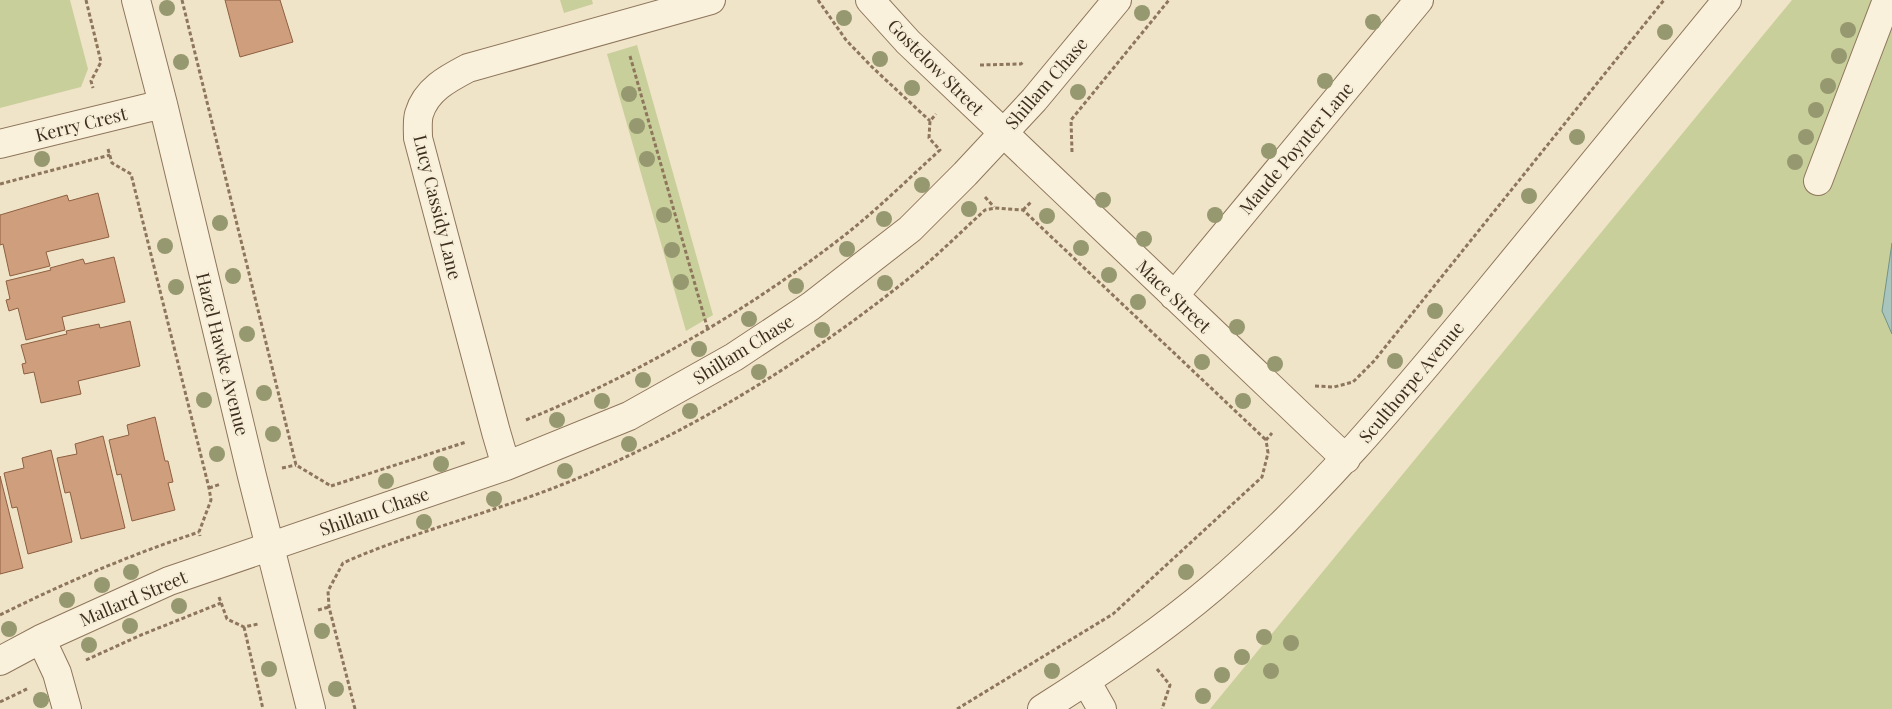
<svg xmlns="http://www.w3.org/2000/svg" width="1892" height="709" viewBox="0 0 1892 709" font-family="'Playfair Display',serif">
  <style>
    .green { fill: #c9cf9b }
    .water { fill: #a9c4bc; stroke: #6f938a }
    .building { fill: #cf9f7d; stroke: #8d5f41 }
    .lines { fill: none; stroke-linecap: round; stroke-linejoin: round }
    .minor-casing { stroke: #8d765c; stroke-width: 30 }
    .path { stroke: #8d765c; stroke-width: 3; stroke-dasharray: 4 2.5; stroke-linecap: butt }
    .minor { stroke: #faf1dc; stroke-width: 28 }
    .tree { fill: #96986f }
    .labels { text-anchor: middle; dominant-baseline: central; stroke-width: 4; stroke-linejoin: round; paint-order: stroke }
    .street-label { font-size: 18px; fill: #3d2e20; stroke: #f7eed8 }
  </style>
  <rect width="100%" height="100%" fill="#f0e4c8"/>
  <!-- green -->
  <path class="green" d="M0 0H70L88 69 81 87 0 108Z
    M560 0H592L593 4 564 13Z
    M1792 0H1892V709H1210Z
    M637 45 713 315 686 331 607 54Z"/>
  <!-- water -->
  <path class="water" d="M1892 243V334L1882 311Z"/>
  <!-- building -->
  <path class="building" d="M225 0H280L293 42 240 57Z
    M98 193 109 237 46 252 50 266 10 276 3 244 0 245V215L67 195 69 201Z
    M114 257 125 302 62 317 65 330 26 340 18 308 9 311 6 300 10 299 6 281 51 270 50 268 83 259 85 264Z
    M130 321 140 366 78 381 81 394 41 403 34 372 24 374 22 364 26 363 21 345 67 334 66 331 99 324 100 328Z
    M155 417 165 461H168L173 482 168 483 175 510 132 521 121 474 117 475 109 440 129 435 127 425Z
    M103 436 125 528 81 539 70 492 65 493 57 458 77 454 75 444Z
    M51 450 72 542 28 554 17 507 12 508 4 473 24 468 22 458Z
    M0 476 23 568 0 574Z"/>
  <g class="lines">
    <defs>
      <path id="minor" d="M136 0 163 104 252 476 311 709
        M870 0 908 42 1346 459
        M0 144 163 104
        M1818 181 1887 0
        M1174 296 1419 0
        M506 466 496 432 418 138C418 131 417 121 419 114 426 90 447 79 468 68L711 0
        M41 639 57 673 67 709
        M0 661 41 639 169 581 506 466 629 416 734 357 811 306 910 229 965 174 1034 100 1117 0
        M1086 681 1102 709
        M1042 709C1101 672 1159 633 1212 588 1316 500 1403 394 1490 289 1569 192 1648 96 1727 0"/>
    </defs>
    <!-- minor casing -->
    <use href="#minor" class="minor-casing"/>
    <!-- path -->
    <path class="path" d="M86 0 101 62 91 81 93 88
      M182 0 296 465 331 486
      M818 0 846 40 872 67 930 121
      M630 56 708 330
      M980 65 1021 64 1023 62
      M108 149 112 163 131 174 209 488 211 500 199 532 200 536
      M1072 152 1071 120 1169 0
      M0 184 110 155
      M985 197 994 207
      M1023 210 1031 202
      M1315 386 1334 387 1353 382 1374 361 1664 0
      M526 420C638 374 744 313 841 238 876 211 908 179 940 150L929 138 930 121 936 114
      M282 468 296 465
      M331 486 466 442
      M209 488 221 484
      M219 597 227 619 244 627 258 624
      M318 610 329 607
      M0 615C64 583 130 555 199 532
      M244 627 263 709
      M86 660 141 635 221 603
      M1157 669 1170 685 1162 709
      M0 702 29 688
      M355 709 329 607 328 591 343 563C417 530 496 512 571 481 696 430 813 356 918 271 941 252 963 230 985 210L995 208 1023 210 1266 440
      M957 709 1113 614 1262 477 1268 453 1266 440 1272 433"/>
    <!-- minor -->
    <use href="#minor" class="minor"/>
  </g>
  <!-- trees -->
  <g class="tree">
    <circle cx="167" cy="8" r="8"/>
    <circle cx="1142" cy="13" r="8"/>
    <circle cx="844" cy="18" r="8"/>
    <circle cx="1373" cy="22" r="8"/>
    <circle cx="1848" cy="30" r="8"/>
    <circle cx="1665" cy="32" r="8"/>
    <circle cx="1839" cy="56" r="8"/>
    <circle cx="880" cy="59" r="8"/>
    <circle cx="181" cy="62" r="8"/>
    <circle cx="1325" cy="81" r="8"/>
    <circle cx="1828" cy="86" r="8"/>
    <circle cx="912" cy="88" r="8"/>
    <circle cx="1078" cy="92" r="8"/>
    <circle cx="629" cy="94" r="8"/>
    <circle cx="1816" cy="110" r="8"/>
    <circle cx="637" cy="126" r="8"/>
    <circle cx="1577" cy="137" r="8"/>
    <circle cx="1806" cy="137" r="8"/>
    <circle cx="1269" cy="151" r="8"/>
    <circle cx="42" cy="159" r="8"/>
    <circle cx="647" cy="159" r="8"/>
    <circle cx="1795" cy="162" r="8"/>
    <circle cx="922" cy="185" r="8"/>
    <circle cx="1529" cy="196" r="8"/>
    <circle cx="1103" cy="200" r="8"/>
    <circle cx="969" cy="209" r="8"/>
    <circle cx="664" cy="215" r="8"/>
    <circle cx="1215" cy="215" r="8"/>
    <circle cx="1047" cy="216" r="8"/>
    <circle cx="884" cy="219" r="8"/>
    <circle cx="220" cy="223" r="8"/>
    <circle cx="1144" cy="239" r="8"/>
    <circle cx="165" cy="246" r="8"/>
    <circle cx="1081" cy="248" r="8"/>
    <circle cx="847" cy="249" r="8"/>
    <circle cx="672" cy="250" r="8"/>
    <circle cx="1109" cy="275" r="8"/>
    <circle cx="233" cy="276" r="8"/>
    <circle cx="681" cy="282" r="8"/>
    <circle cx="885" cy="283" r="8"/>
    <circle cx="796" cy="286" r="8"/>
    <circle cx="176" cy="287" r="8"/>
    <circle cx="1138" cy="302" r="8"/>
    <circle cx="1435" cy="311" r="8"/>
    <circle cx="749" cy="319" r="8"/>
    <circle cx="1237" cy="327" r="8"/>
    <circle cx="822" cy="330" r="8"/>
    <circle cx="247" cy="334" r="8"/>
    <circle cx="699" cy="349" r="8"/>
    <circle cx="1395" cy="361" r="8"/>
    <circle cx="1202" cy="362" r="8"/>
    <circle cx="1275" cy="364" r="8"/>
    <circle cx="759" cy="372" r="8"/>
    <circle cx="643" cy="380" r="8"/>
    <circle cx="264" cy="393" r="8"/>
    <circle cx="204" cy="400" r="8"/>
    <circle cx="602" cy="401" r="8"/>
    <circle cx="1243" cy="401" r="8"/>
    <circle cx="690" cy="411" r="8"/>
    <circle cx="557" cy="420" r="8"/>
    <circle cx="273" cy="434" r="8"/>
    <circle cx="629" cy="444" r="8"/>
    <circle cx="217" cy="454" r="8"/>
    <circle cx="441" cy="464" r="8"/>
    <circle cx="565" cy="471" r="8"/>
    <circle cx="386" cy="481" r="8"/>
    <circle cx="494" cy="499" r="8"/>
    <circle cx="424" cy="522" r="8"/>
    <circle cx="131" cy="572" r="8"/>
    <circle cx="1186" cy="572" r="8"/>
    <circle cx="102" cy="585" r="8"/>
    <circle cx="67" cy="600" r="8"/>
    <circle cx="179" cy="606" r="8"/>
    <circle cx="130" cy="626" r="8"/>
    <circle cx="9" cy="629" r="8"/>
    <circle cx="322" cy="631" r="8"/>
    <circle cx="1264" cy="637" r="8"/>
    <circle cx="1291" cy="643" r="8"/>
    <circle cx="89" cy="645" r="8"/>
    <circle cx="1242" cy="657" r="8"/>
    <circle cx="269" cy="669" r="8"/>
    <circle cx="1052" cy="671" r="8"/>
    <circle cx="1271" cy="671" r="8"/>
    <circle cx="1222" cy="675" r="8"/>
    <circle cx="336" cy="689" r="8"/>
    <circle cx="1203" cy="696" r="8"/>
    <circle cx="41" cy="700" r="8"/>
  </g>
  <g class="labels">
    <!-- street labels -->
    <g class="street-label">
      <text transform="translate(936 67) rotate(45)">Gostelow Street</text>
      <text transform="translate(1046 83) rotate(-49)">Shillam Chase</text>
      <text transform="translate(81 124) rotate(-14)">Kerry Crest</text>
      <text transform="translate(1296 148) rotate(-50)">Maude Poynter Lane</text>
      <text transform="translate(438 207) rotate(76)">Lucy Cassidy Lane</text>
      <text transform="translate(1174 296) rotate(44)">Mace Street</text>
      <text transform="translate(743 349) rotate(-32)">Shillam Chase</text>
      <text transform="translate(223 354) rotate(76)">Hazel Hawke Avenue</text>
      <text transform="translate(1411 382) rotate(-50)">Sculthorpe Avenue</text>
      <text transform="translate(374 511) rotate(-19)">Shillam Chase</text>
      <text transform="translate(133 598) rotate(-23)">Mallard Street</text>
    </g>
  </g>
</svg>
